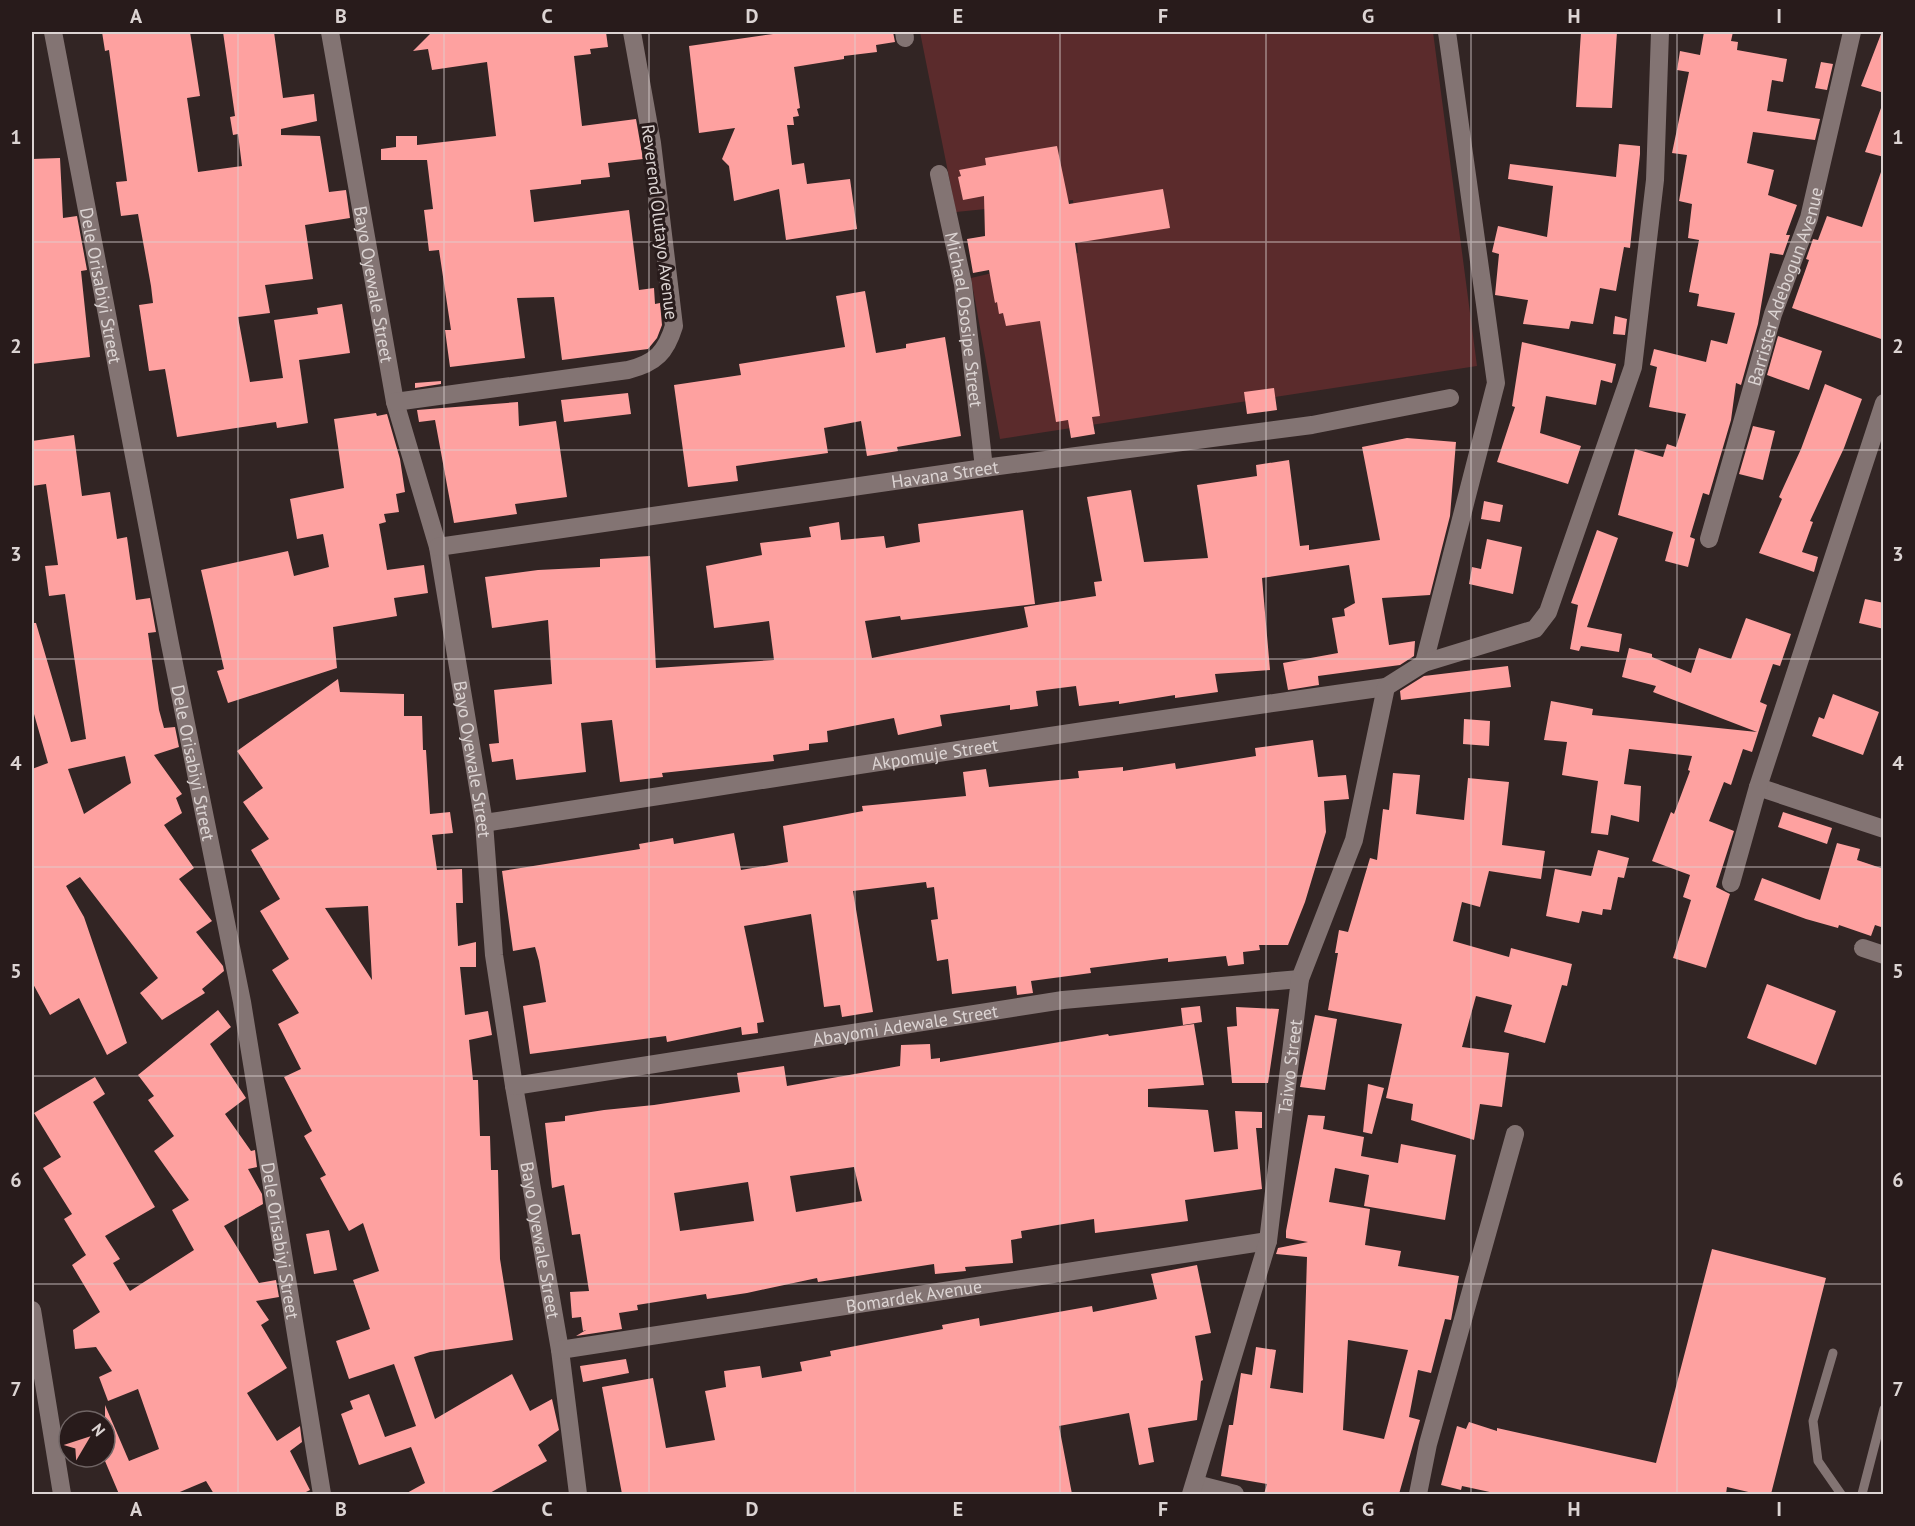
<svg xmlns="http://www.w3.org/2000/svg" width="1915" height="1526" viewBox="0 0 1915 1526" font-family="'PT Sans',sans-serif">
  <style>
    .green { fill: #5b2b2c }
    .building { fill: #fea1a0; fill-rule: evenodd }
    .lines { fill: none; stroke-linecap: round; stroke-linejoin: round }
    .lane { stroke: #837473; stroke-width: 9 }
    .street { stroke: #837473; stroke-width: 18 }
    .grid { fill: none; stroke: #dcd4d3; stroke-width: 1.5; stroke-opacity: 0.55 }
    .labels { text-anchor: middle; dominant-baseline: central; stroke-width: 6; stroke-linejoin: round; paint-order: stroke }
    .street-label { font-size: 18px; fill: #dcd4d3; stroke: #281b1b }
    .neatline { fill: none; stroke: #dcd4d3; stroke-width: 2 }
    .grid-label { font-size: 20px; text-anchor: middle; font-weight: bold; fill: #dcd4d3 }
  </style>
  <rect width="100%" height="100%" fill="#322524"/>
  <!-- green -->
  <path class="green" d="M920 32H1433L1477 366 1000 439 971 278 1078 253 1073 200 956 212Z"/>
  <!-- building -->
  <path class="building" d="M102 32H190L200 96 187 98 198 172 242 166 238 134 233 135 230 117 235 116 223 32H274L283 98 314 94 317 121 281 129V135L320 136 329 192 346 190 350 218 305 225 313 279 265 285 270 313 238 317 250 382 283 378 274 320 318 314 317 308 342 304 350 353 299 360 308 423 277 428 276 422 177 437 165 369 149 371 139 305 153 303 151 286 138 214 121 216 116 182 127 181 109 50 105 51Z
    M432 32H606L608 47 590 49 591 54 574 56 582 126 636 119 643 159 608 163 610 177 581 180V184L530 190 534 222 629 210 639 290 654 288 655 304 660 303 662 325 657 338 648 349 562 360 554 297 517 298 525 358 450 367 445 330H451L439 250 429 251 424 210 433 209 427 160H381V149L396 147V136H417V145L496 136 487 62 432 70 428 49 413 51Z
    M772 32H893L895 42 876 45 877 52 844 56V59L794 67 800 108 797 109 799 116 793 117 794 125H787L792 165 804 163 807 184 850 179 857 229 786 240 779 189 734 201 729 166 722 159 735 128 699 133 689 46 773 34Z
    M1581 32H1617L1612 108 1576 107Z
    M1704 32H1733L1731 41 1738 42 1737 50 1787 59 1783 82 1772 80 1767 111 1820 119 1815 140 1753 132 1747 163 1774 170 1768 195 1797 205 1786 235H1790L1783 255 1770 253 1758 324 1741 385 1736 383 1731 420 1709 495 1703 493 1690 537 1695 539 1688 567 1665 561 1673 532 1618 515 1635 449 1663 457 1667 444 1676 447 1686 414 1649 407 1657 367 1650 365 1654 349 1706 362 1711 340 1727 344 1735 313 1697 306 1699 294 1689 292 1699 240 1688 238 1692 204 1679 201 1687 155 1672 153 1689 72 1677 70 1680 51 1700 55Z
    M1881 34 1884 35V93L1861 86Z
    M1821 62 1833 64 1827 90 1815 88Z
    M1881 108H1884V157L1865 152Z
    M1619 144 1640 146V154L1630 248 1624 247 1616 291 1600 288 1593 324 1571 321 1569 329 1523 324 1528 300 1495 295 1499 254 1492 252 1498 226 1547 237 1553 186 1508 179 1510 164 1616 177Z
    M1057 146 1069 204 1163 189 1170 228 1075 243 1100 416 1092 417 1095 434 1071 438 1068 420 1056 422 1040 321 1006 326 1003 313 999 314 997 302 995 303 989 270 973 273 967 239 985 236 984 196 963 200 958 177 961 176 959 170 986 165 985 158Z
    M60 158 63 218 77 216 87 270 81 271 90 357 32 364V159Z
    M1881 172H1884V340L1792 308 1809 260 1806 259 1813 239 1818 240 1827 216 1862 227Z
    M865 291 876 353 906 348V344L945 337 961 436 897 447 898 451 867 456 861 421 824 428 828 453 736 466 738 481 688 487 674 385 741 375 739 364 845 347 836 296Z
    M1615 316 1627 319 1625 335 1613 334Z
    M1778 336 1822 351 1809 390 1767 375Z
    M1522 342 1616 364 1612 383 1601 380 1596 405 1546 396 1540 433 1581 446 1568 484 1497 462 1515 407 1512 406Z
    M441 381V384L415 388V383Z
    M1825 384 1862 399 1844 448 1810 521 1813 522 1802 552 1818 557 1814 572 1759 553 1782 499 1779 497 1801 449Z
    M1274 388 1277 410 1247 414 1244 392Z
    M628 393 631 414 564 422 561 400Z
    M518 402 519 426 556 421 567 497 515 504 517 514 454 523 435 420 419 422 417 410Z
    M376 413 377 416 387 414 400 459 405 492 396 494 399 512 384 514 386 522 379 524 387 570 424 565 428 593 394 598 397 616 333 627 337 668 228 703 217 671 224 669 201 570 288 551 294 576 329 567 323 534 297 539 290 499 344 488 334 419Z
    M1753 426 1775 431 1763 480 1739 474Z
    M74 435 82 496 110 492 117 539 127 537 136 600 150 598 156 632 148 633 159 710 164 728 175 727 179 747 154 755 182 794 176 798 182 813 164 825 194 868 179 879 212 921 196 932 223 966 224 971 202 989 205 993 162 1020 140 993 158 978 80 877 66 886 84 917 127 1043 107 1055 79 998 50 1015 32 982V769L48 763 32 707V623H36L71 742 86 739 65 594 49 596 45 566 58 565 46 484 32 486V441ZM125 756 131 783 84 814 68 769Z
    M1407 438 1456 442 1450 516 1430 595 1382 598 1389 645 1415 641 1414 656 1400 665 1318 676 1319 685 1288 690 1283 663 1338 653 1332 618 1345 616 1344 609 1355 603 1349 565 1262 578 1270 670 1215 674 1218 692 1175 698V695L1119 704V701L1079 706 1076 686 1036 691 1038 706 1010 710V705L940 715 942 726 898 735 894 718 827 731 828 742 809 744V750L773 755 774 761 662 773 663 777 620 782 612 720 581 723 586 772 516 780 513 759 492 762 489 744 499 743 494 690 552 684 548 620 492 628 485 577 538 570 600 567V559L650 556 656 668 774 660 769 621 714 628 706 566 762 555 760 543 811 537 809 527 839 522 841 540 884 536 886 548 920 542 918 524 1023 510 1035 604 901 620 900 616 865 621 872 658 1028 627 1024 607 1096 596 1094 582 1102 581 1087 497 1131 490 1144 562 1208 558 1197 485 1257 476 1256 465 1289 460 1300 546 1309 545V550L1380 540 1362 447Z
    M1484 501 1503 505 1500 522 1481 519Z
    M1597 530 1618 538 1587 627 1622 634 1619 652 1581 646 1579 651 1570 649 1578 605 1571 603Z
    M1487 539 1522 547 1513 594 1469 584 1472 567 1481 569Z
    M1865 599 1884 603V629L1859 623Z
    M1746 618 1791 634 1780 666 1773 664 1760 702 1767 705 1752 752 1743 749 1731 785 1724 782 1709 821 1734 831 1716 887 1730 894 1706 968 1673 958 1691 900 1683 897 1690 875 1652 861 1671 812 1674 814 1690 771 1688 770 1692 756 1629 749 1624 784 1641 786 1639 822 1611 815 1608 835 1591 833 1598 781 1562 775 1567 742 1544 740 1551 701 1593 709 1592 715 1757 732 1653 692 1656 686 1622 677 1629 648 1652 654V657L1691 673 1699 648 1731 659Z
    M1508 666 1511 687 1401 700 1400 691 1424 676Z
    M338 679 340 692 404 694V716H422L423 750H426L430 814 450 812 453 833 432 835 437 870 462 869 463 903H456L458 946 476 942V967H460L465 1015 488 1011 492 1035 469 1040 473 1080H478L480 1136H490L491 1170H498L500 1259 513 1340 430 1352 414 1357 435 1419 512 1374 530 1411 552 1399 559 1430 538 1445 547 1461 488 1494H405L425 1483 411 1447 359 1465 341 1414 353 1409 350 1401 369 1394 385 1437 416 1426 394 1364 349 1379 336 1341 370 1329 353 1280 379 1271 363 1223 349 1231 320 1178 326 1175 304 1136 312 1131 284 1077 301 1069 278 1024 299 1013 272 970 289 959 260 911 280 899 251 850 269 839 243 802 263 788 237 751ZM368 906 372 980 325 908Z
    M1833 694 1879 712 1863 755 1812 736 1819 717 1824 719Z
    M1464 719 1490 721 1489 746 1463 744Z
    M1313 740 1318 777 1346 775 1349 799 1324 801 1326 832 1305 902 1288 945H1259L1260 950 1243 952 1244 964 1228 966 1226 956 1168 962V958L1090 968 1091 973 1031 981 1033 993 1017 995 1016 986 952 994 948 959 937 961 931 920 938 919 934 887 927 888 926 882 853 891 873 1012 842 1017 840 1005 824 1007 811 914 744 926 764 1022 757 1023 758 1033 742 1035 741 1027 667 1042 666 1036 530 1054 523 1006 546 1002 539 961 535 947 513 951 502 871 640 849 639 844 673 838 674 844 734 833 741 870 788 862 783 826 863 811 862 806 966 796 963 772 986 769 989 787 1079 778 1078 771 1123 767V771L1175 763 1176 769 1256 756 1255 748Z
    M1393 773 1420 775 1416 814 1464 820 1468 778 1509 782 1502 845 1545 851 1541 879 1489 871 1480 907 1462 902 1453 941 1509 957 1511 948 1572 964 1567 986 1562 985 1545 1043 1504 1032 1512 1005 1476 996 1462 1047 1509 1053 1502 1107 1480 1104 1474 1140 1411 1120 1413 1104 1386 1098 1402 1024 1328 1010 1338 953H1335L1339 930 1348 932 1370 858 1377 860 1383 809 1389 810Z
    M1783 812 1832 828 1827 844 1778 827Z
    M1837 843 1860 849 1857 860 1884 869V928L1875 925 1871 936 1839 925 1838 928 1806 919 1754 900 1762 878 1820 900Z
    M1598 850 1629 858 1624 878 1618 877 1611 910 1603 909 1602 915 1582 911 1579 923 1546 916 1555 869 1591 876Z
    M1767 984 1836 1011 1816 1065 1747 1038Z
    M1200 1006 1202 1022 1183 1025 1181 1008Z
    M1236 1007 1279 1009 1268 1083H1232L1227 1027 1237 1026Z
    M218 1010 231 1027 210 1044 246 1098 225 1114 251 1151 255 1150 257 1167 248 1169 262 1194 263 1204 224 1226 259 1283 276 1280 279 1297 256 1301 269 1320 261 1325 287 1368 247 1393 277 1441 300 1426 302 1442 290 1451 310 1490 302 1494H214L206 1481 175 1494H119L105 1461V1405L129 1461 159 1449 138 1389 108 1401 99 1377 112 1371 96 1347 75 1349 73 1330 100 1312 72 1265 86 1255 64 1219 72 1214 43 1168 61 1157 34 1113 95 1077 105 1094 93 1102 155 1207 105 1236 120 1259 113 1263 130 1291 194 1250 172 1210 189 1200 154 1151 174 1136 148 1100 154 1096 138 1075Z
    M1315 1015 1337 1019 1325 1090 1300 1087Z
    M1194 1024 1204 1085 1148 1089V1107L1208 1110 1214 1152 1238 1149 1235 1111 1262 1112V1128H1256L1262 1189 1185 1200 1188 1221 1095 1233 1094 1219 1021 1231 1022 1238 1011 1240 1013 1263 965 1267 966 1271 935 1274 934 1264 818 1282 817 1278 747 1293 707 1299 706 1294 637 1305 638 1310 619 1313 622 1329 576 1336 586 1330 583 1331 581 1317 572 1318 570 1292 589 1291 580 1234 572 1235 564 1185 552 1188 545 1123 565 1121V1116L604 1110 654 1105 740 1092 737 1073 784 1066 787 1086 900 1066 901 1045 930 1044 931 1059 940 1058V1062L1108 1034 1109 1036ZM854 1167 862 1201 796 1212 790 1176ZM748 1182 754 1221 680 1231 674 1193Z
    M1368 1084 1384 1088 1372 1134 1363 1132Z
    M1308 1115 1325 1116 1323 1129 1364 1137 1361 1156 1398 1163 1401 1144 1456 1155 1445 1220 1364 1206 1369 1175 1335 1168 1329 1202 1370 1209 1365 1245 1401 1251 1398 1266 1459 1276 1451 1320 1445 1319 1431 1373 1418 1370 1409 1417 1420 1420 1399 1494H1264L1267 1484 1221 1476 1229 1425H1233L1241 1373 1252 1375 1256 1347 1276 1350 1270 1388 1303 1393 1307 1257 1276 1254 1278 1248 1308 1242 1286 1238V1231ZM1348 1340 1408 1350 1384 1439 1343 1430Z
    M329 1230 337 1270 314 1274 306 1234Z
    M1712 1249 1826 1278 1771 1494H1757L1727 1487 1726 1494H1499L1462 1486 1461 1490 1441 1485 1457 1426 1466 1429 1469 1422 1497 1431V1428L1656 1463Z
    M1197 1265 1211 1333 1195 1336 1203 1380 1201 1381 1197 1420 1148 1428 1154 1462 1139 1465 1129 1413 1059 1426 1072 1494H622L602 1387 653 1378 666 1448 715 1440 705 1391 726 1387 724 1371 760 1366 762 1378 802 1371 800 1362 831 1356 830 1351 943 1329 942 1325 979 1318 980 1326 1092 1306 1093 1312 1157 1299 1151 1274Z
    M626 1359 629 1373 583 1382 580 1366Z"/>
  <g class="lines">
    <!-- lane -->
    <path class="lane" d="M1833 1353 1813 1421 1818 1461 1841 1494
      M1862 1494 1884 1409"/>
    <!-- street -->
    <g class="street">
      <path id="s1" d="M53 32 170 644 242 1002 322 1494"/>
      <path id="s2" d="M330 32 395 402 438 547 484 823 494 955 514 1086 560 1350 578 1494"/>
      <path d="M904 32 905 38"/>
      <path id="s3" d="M939 174 963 284 984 468"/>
      <path d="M395 402 628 370C656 363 666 352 674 326L652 143 632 32"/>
      <path id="s4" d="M1709 539 1773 314 1809 218 1852 32"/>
      <path id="s5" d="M438 547 984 468 1312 425 1450 398"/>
      <path d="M1424 663 1496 383 1447 32"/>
      <path d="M1758 787 1884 829"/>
      <path id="s6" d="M484 823C784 777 1084 729 1386 687"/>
      <path d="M1731 883 1758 787 1884 403"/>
      <path d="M1863 948 1884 955"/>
      <path id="s7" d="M514 1086 1063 1000 1300 979"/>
      <path d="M32 1310 62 1494"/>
      <path id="s8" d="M560 1350 1268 1241"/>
      <path d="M1196 1484 1235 1494"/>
      <path id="s9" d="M1191 1494 1268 1241 1300 979 1354 840 1386 687 1424 663 1535 629 1548 612 1633 367 1655 180 1660 32"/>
      <path d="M1418 1494 1428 1444 1515 1134"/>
    </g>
  </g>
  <!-- grid -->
  <path class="grid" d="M238 32V1494M444 32V1494M649 32V1494M855 32V1494M1060 32V1494M1266 32V1494M1471 32V1494M1677 32V1494M32 242H1884M32 450H1884M32 659H1884M32 867H1884M32 1076H1884M32 1284H1884"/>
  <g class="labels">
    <!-- street labels -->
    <g class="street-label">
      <text transform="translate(660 222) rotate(83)">Reverend Olutayo Avenue</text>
      <text stroke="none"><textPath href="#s1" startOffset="258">Dele Orisabiyi Street</textPath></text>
      <text stroke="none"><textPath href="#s2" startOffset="256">Bayo Oyewale Street</textPath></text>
      <text stroke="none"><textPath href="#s4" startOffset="264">Barrister Adebogun Avenue</textPath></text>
      <text stroke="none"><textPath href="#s3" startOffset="148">Michael Ososipe Street</textPath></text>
      <text stroke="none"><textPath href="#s5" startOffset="512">Havana Street</textPath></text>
      <text stroke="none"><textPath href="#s6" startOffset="456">Akpomuje Street</textPath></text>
      <text stroke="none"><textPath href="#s2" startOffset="742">Bayo Oyewale Street</textPath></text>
      <text stroke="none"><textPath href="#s1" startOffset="744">Dele Orisabiyi Street</textPath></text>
      <text stroke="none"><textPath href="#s7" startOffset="396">Abayomi Adewale Street</textPath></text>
      <text stroke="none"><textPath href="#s9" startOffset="440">Taiwo Street</textPath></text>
      <text stroke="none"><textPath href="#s1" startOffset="1230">Dele Orisabiyi Street</textPath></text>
      <text stroke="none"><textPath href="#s2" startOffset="1228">Bayo Oyewale Street</textPath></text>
      <text stroke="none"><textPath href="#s8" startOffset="358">Bomardek Avenue</textPath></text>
    </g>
  </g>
  <!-- border -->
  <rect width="1915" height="1526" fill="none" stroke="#281b1b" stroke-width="66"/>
  <!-- north arrow -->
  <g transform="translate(87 1439) rotate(51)"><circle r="28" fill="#281b1b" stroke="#706565" stroke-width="1.5"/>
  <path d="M0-4.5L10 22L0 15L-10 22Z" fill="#f59b9a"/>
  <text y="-9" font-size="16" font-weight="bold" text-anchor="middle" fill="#dcd4d3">N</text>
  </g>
  <rect x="33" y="33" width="1849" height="1460" class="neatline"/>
  <g class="grid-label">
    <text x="136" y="23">A</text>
    <text x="341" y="23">B</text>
    <text x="547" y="23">C</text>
    <text x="752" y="23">D</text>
    <text x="958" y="23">E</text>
    <text x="1163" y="23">F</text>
    <text x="1368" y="23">G</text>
    <text x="1574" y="23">H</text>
    <text x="1779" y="23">I</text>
    <text x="16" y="144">1</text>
    <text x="1898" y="144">1</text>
    <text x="16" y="353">2</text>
    <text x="1898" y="353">2</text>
    <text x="16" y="561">3</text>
    <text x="1898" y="561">3</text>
    <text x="16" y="770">4</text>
    <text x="1898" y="770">4</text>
    <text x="16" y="978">5</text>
    <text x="1898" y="978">5</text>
    <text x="16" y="1187">6</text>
    <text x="1898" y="1187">6</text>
    <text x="16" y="1396">7</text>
    <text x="1898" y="1396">7</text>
    <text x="136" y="1516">A</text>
    <text x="341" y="1516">B</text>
    <text x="547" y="1516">C</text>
    <text x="752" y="1516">D</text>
    <text x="958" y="1516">E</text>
    <text x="1163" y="1516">F</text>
    <text x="1368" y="1516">G</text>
    <text x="1574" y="1516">H</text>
    <text x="1779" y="1516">I</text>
  </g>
</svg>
